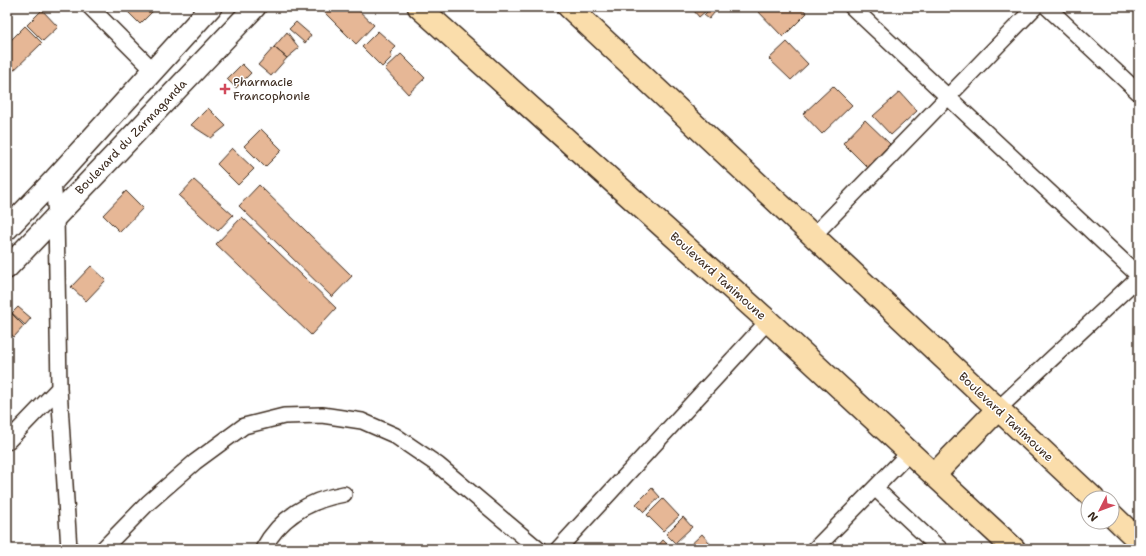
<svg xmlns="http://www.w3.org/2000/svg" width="1146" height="556" viewBox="0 0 1146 556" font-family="'Shantell Sans',sans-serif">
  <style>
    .building { fill: #e6b796; stroke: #3b2a1e }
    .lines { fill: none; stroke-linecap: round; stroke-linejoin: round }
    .street-casing { stroke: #3b2a1e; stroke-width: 18 }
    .secondary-casing { stroke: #3b2a1e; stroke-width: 24 }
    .primary-casing { stroke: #3b2a1e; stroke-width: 25 }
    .street { stroke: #fff; stroke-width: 15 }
    .secondary { stroke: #fff; stroke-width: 21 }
    .primary { stroke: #faddab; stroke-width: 22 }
    .poi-dot { fill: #d1495b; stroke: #fff; stroke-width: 1.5 }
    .labels { text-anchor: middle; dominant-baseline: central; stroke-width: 3; stroke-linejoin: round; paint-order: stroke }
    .poi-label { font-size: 12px; fill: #3b2a1e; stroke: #fff; text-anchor: start }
    .street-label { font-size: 12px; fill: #3b2a1e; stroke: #fff }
  </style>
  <rect width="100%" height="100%" fill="#fff"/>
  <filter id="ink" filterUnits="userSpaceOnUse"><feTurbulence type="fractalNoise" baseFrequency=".025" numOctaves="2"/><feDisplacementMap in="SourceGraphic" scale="8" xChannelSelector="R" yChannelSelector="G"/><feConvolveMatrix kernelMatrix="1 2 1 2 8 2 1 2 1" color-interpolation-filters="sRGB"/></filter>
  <g filter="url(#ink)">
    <!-- building -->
    <path class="building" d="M123 7H157L140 24Z
      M319 7H355L374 25 356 44Z
      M699 7H706L708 9 699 17 694 11Z
      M754 7H800L807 13 783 37Z
      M711 8 715 12 709 19 704 15Z
      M42 10 58 27 43 41 27 25Z
      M296 22 311 35 305 43 289 29Z
      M25 26 42 43 10 74 7 70V44Z
      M378 31 396 47 390 53 392 57 382 67 362 47Z
      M287 32 299 48 287 58 274 47Z
      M787 42 808 64 791 80 769 59Z
      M274 47 287 58 271 76 258 65Z
      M401 54 425 78 408 94 385 69Z
      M242 64 251 73 236 88 227 79Z
      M833 86 852 105 822 134 803 114Z
      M900 92 917 111 891 135 873 116Z
      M208 108 226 126 211 138 191 125Z
      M865 120 890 144 868 168 843 143Z
      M261 129 282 150 265 167 244 146Z
      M232 148 254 169 238 185 217 164Z
      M194 180 233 215 218 231 179 196Z
      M259 185 352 276 332 297 239 206Z
      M126 191 143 208 120 232 103 215Z
      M242 217 336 308 311 335 216 244Z
      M91 266 106 280 86 301 71 287Z
      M18 307 31 318 25 325 12 313Z
      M11 313 24 326 14 337 7 331V317Z
      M652 488 660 497 644 512 636 504Z
      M663 499 679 516 663 531 647 515Z
      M683 517 692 527 675 543 666 534Z
      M702 534 710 543 704 549H686Z
      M663 540 672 549H655Z"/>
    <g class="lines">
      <defs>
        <path id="street" d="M90 7 154 71
          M852 7 1139 276
          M1047 7 1139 93
          M53 181 56 216 59 388 69 549
          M813 236 1035 7
          M998 409 1139 277
          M7 442 59 388
          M875 488 940 549
          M103 549 148 503 195 462 244 426 284 416 322 415 362 421 394 435 438 465 538 549
          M263 549C280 517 310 500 344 494
          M558 549 768 321
          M815 549 909 453"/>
        <path id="secondary" d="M7 229 53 181 211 7
          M7 268 255 7"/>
        <path id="primary" d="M419 7 768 321 1014 549
          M569 7 1093 498
          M934 475 998 409
          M1112 515 1139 541"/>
      </defs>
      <!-- street casing -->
      <use href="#street" class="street-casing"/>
      <!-- secondary casing -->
      <use href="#secondary" class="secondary-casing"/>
      <!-- primary casing -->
      <use href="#primary" class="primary-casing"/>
      <!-- street -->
      <use href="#street" class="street"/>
      <!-- secondary -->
      <use href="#secondary" class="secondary"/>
      <!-- primary -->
      <use href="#primary" class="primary"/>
    </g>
  </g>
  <!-- markers -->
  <path class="poi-dot" d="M223 83h4v4h4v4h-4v4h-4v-4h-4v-4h4z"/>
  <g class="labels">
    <!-- poi labels -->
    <g class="poi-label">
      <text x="233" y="82">Pharmacie<tspan x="233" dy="14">Francophonie</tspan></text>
    </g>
    <!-- street labels -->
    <g class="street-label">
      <text transform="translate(131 137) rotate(-46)">Boulevard du Zarmaganda</text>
      <text transform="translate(718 276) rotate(42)">Boulevard Tanimoune</text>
      <text transform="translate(1006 417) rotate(43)">Boulevard Tanimoune</text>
    </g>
  </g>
  <!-- margin -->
  <rect width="1146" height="556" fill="none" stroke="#fff" stroke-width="24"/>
  <rect x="12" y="12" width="1122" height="532" fill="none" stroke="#3b2a1e" stroke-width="1.5" filter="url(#ink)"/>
  <!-- north arrow -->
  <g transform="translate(1100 510) rotate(228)"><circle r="19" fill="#ffffff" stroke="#b1aaa5"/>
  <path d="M0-3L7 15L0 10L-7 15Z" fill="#d1495b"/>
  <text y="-6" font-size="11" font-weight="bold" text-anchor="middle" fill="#3b2a1e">N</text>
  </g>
</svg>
